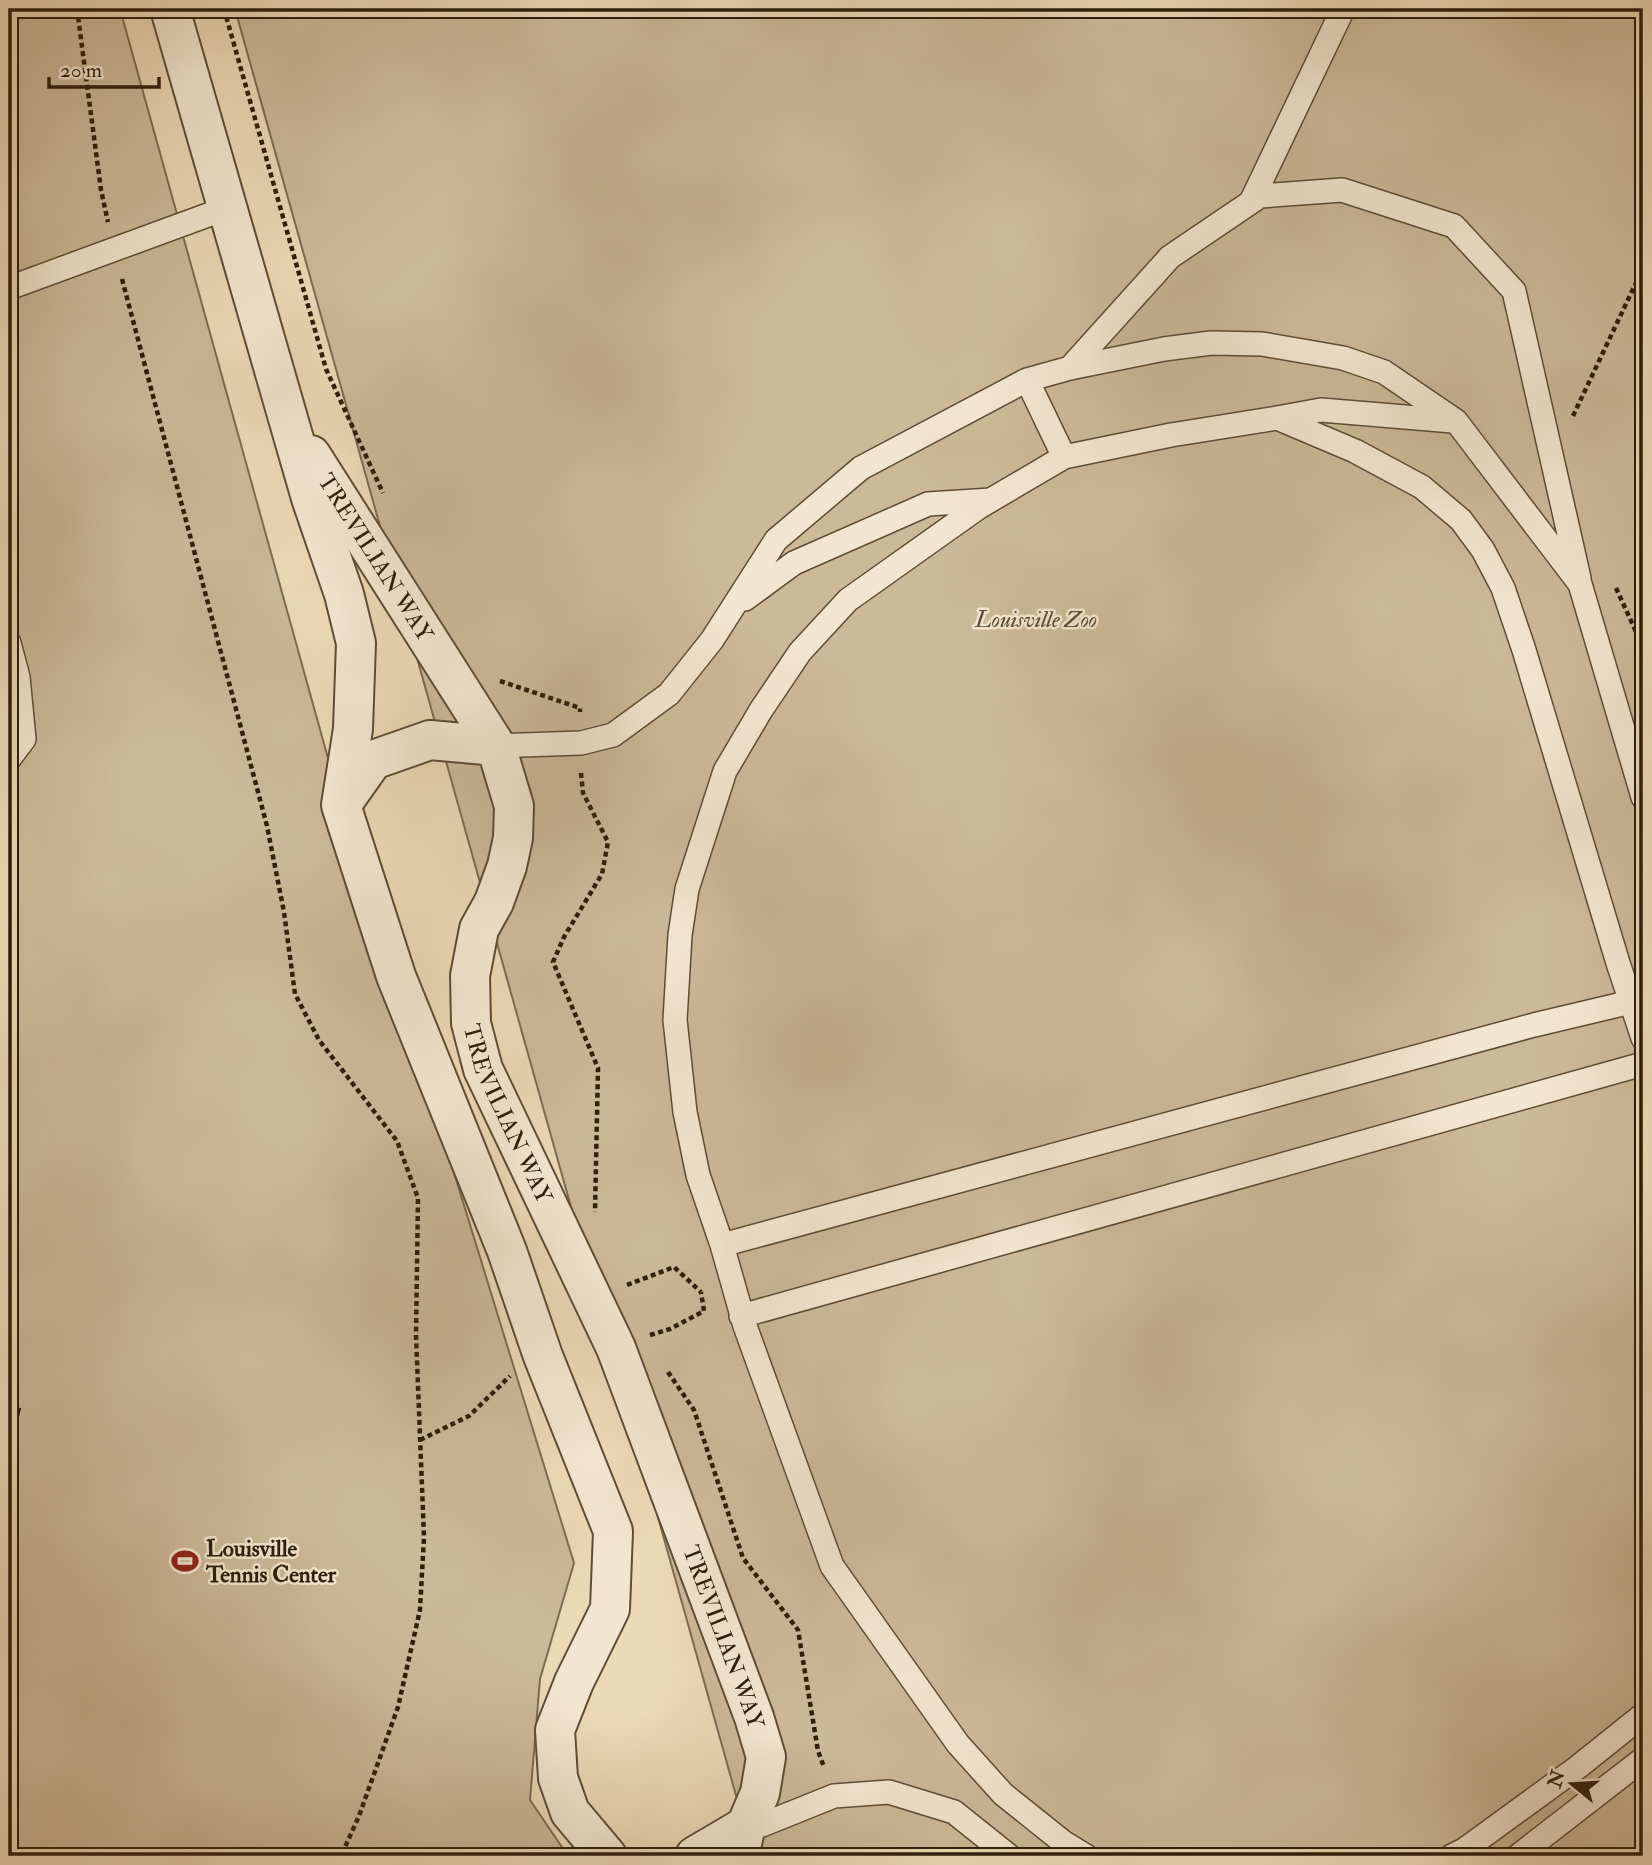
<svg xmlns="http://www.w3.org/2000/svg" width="1652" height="1865" viewBox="0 0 1652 1865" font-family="'IM FELL Double Pica',serif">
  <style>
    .green { fill: #ccb999; stroke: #7c6c52; stroke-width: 2 }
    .building { fill: #907f64; stroke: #2d1e0b; stroke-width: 2; filter: url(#shadow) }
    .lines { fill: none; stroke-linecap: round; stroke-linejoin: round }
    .service-casing { stroke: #5d4d36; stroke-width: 26 }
    .minor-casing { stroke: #5d4d36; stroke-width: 42 }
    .path { stroke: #2d1e0b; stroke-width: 4.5; stroke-dasharray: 5 3.5; stroke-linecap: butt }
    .service { stroke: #f3e6d0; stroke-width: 23 }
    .minor { stroke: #f3e6d0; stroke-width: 38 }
    .labels { text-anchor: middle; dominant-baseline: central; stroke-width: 5; stroke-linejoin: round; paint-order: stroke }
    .street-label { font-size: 23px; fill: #2d1e0b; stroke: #f3e6d0 }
    .park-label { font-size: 23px; font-style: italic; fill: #5d4c36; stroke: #f3e6d0 }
    .poi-label { font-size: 23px; font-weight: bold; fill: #2d1e0b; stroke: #f3e6d0; text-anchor: start }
  </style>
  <defs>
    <filter id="shadow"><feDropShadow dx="-6" dy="6" stdDeviation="0" flood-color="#0004"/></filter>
  </defs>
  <rect width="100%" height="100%" fill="#ecd9b6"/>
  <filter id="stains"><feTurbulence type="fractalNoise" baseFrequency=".00286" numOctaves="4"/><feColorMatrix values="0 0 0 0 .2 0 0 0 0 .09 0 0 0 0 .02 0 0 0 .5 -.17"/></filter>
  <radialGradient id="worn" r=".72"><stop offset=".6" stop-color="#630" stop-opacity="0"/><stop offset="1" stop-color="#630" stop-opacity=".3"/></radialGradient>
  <!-- green -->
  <path class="green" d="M9 9H120L341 805 574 1563 540 1679 530 1800 568 1856H9Z
    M235 9H1643V1856H753Z"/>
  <!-- building -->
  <path class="building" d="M9 1406 20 1409 9 1453Z"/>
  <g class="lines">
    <defs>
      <path id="service" d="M1251 202 1343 9
        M9 288 227 208
        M1070 368 1170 257 1260 196 1342 190 1454 226 1514 291 1579 578
        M1027 380 1064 457
        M1277 418 1321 410 1453 421
        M745 599 794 563 928 504 991 500
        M9 643 18 677 24 739 9 759
        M496 746 581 743 613 735 669 694 712 640 776 540 861 468 1027 380 1070 368 1164 349 1211 343 1262 344 1343 358 1384 372 1456 421 1580 584 1643 797
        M722 1245 1534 1025 1631 1002
        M741 1316 1643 1064
        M746 1826 762 1825 834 1796 889 1792 954 1812 1009 1856
        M1086 1856 1063 1842 1003 1794 958 1744 832 1566 745 1326 722 1245 698 1175 685 1112 675 1020 680 935 687 889 725 771 761 710 800 652 848 600 979 507 1064 457 1171 435 1277 418 1355 451 1422 487 1461 520 1483 550 1503 588 1524 650 1618 963 1643 1038
        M1452 1856 1464 1850 1578 1767 1643 1715
        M1518 1856 1643 1759"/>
      <g id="minor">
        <path d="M170 9 311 498 344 594 356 643 353 729 341 805 396 976 507 1251 543 1356 613 1531 610 1609 574 1682 555 1730 558 1778 570 1812 607 1856"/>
        <path id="s1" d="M311 455 496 746 514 806 513 838 507 866 494 902 479 929 470 976 471 1023 483 1069 616 1348 754 1717 766 1757 760 1793 746 1826 739 1856"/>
        <path d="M344 801 373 760 430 740 496 746"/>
        <path d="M695 1856 746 1826"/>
      </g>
    </defs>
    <!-- service casing -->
    <use href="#service" class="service-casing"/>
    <!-- minor casing -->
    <use href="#minor" class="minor-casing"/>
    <!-- path -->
    <path class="path" d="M77 9 101 190 108 222
      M224 9 326 369 383 493
      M122 279 267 826 284 912 295 994 319 1040 397 1141 418 1198 416 1335 424 1537 420 1610 398 1707 359 1816 341 1856
      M1573 416 1643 268
      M1616 588 1643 647
      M500 681 580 708V712
      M581 773 583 793 608 842 602 874 564 937 553 962 598 1068 595 1212
      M627 1285 674 1267 701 1292
      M650 1335 670 1329 704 1311 701 1292
      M668 1372 694 1410 743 1558 798 1630 818 1751 824 1767
      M420 1440 469 1416 510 1376"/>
    <!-- service -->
    <use href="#service" class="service"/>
    <!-- minor -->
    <use href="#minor" class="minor"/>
  </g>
  <!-- icons -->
  <defs>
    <symbol id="stadium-bare" viewBox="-9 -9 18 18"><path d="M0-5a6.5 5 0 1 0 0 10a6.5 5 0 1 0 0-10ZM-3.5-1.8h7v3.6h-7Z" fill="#8f2418" stroke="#f3e6d0" stroke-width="2.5" paint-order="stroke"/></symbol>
  </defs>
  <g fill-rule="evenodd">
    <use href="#stadium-bare" x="166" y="1542" width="38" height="38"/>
  </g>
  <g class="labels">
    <!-- street labels -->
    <g class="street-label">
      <text stroke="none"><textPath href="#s1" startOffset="121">TREVILIAN WAY</textPath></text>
      <text stroke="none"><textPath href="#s1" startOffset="730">TREVILIAN WAY</textPath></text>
      <text stroke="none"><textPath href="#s1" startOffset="1297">TREVILIAN WAY</textPath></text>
    </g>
    <!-- park labels -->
    <g class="park-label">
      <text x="1036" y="619">Louisville Zoo</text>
    </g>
    <!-- poi labels -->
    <g class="poi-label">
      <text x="206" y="1548">Louisville<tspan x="206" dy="26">Tennis Center</tspan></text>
    </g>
  </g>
  <!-- margin -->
  <rect width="1652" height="1865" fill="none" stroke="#ecd9b6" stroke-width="35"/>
  <rect x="10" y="10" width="1631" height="1844" fill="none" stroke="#2d1e0b" stroke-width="3.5"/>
  <rect x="18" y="18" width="1617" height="1830" fill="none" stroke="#2d1e0b" stroke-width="2"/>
  <!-- north arrow -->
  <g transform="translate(1572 1784) rotate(288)" stroke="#f3e6d0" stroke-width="5" paint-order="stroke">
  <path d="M0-5L12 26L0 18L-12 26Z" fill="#2d1e0b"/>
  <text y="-10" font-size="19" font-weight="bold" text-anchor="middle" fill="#2d1e0b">N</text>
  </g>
  <!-- scale -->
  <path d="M49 77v10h110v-10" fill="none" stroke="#2d1e0b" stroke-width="3.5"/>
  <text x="60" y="77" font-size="21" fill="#2d1e0b" stroke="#f3e6d0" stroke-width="5" paint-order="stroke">20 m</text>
  <rect width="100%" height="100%" filter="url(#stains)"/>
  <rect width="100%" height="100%" fill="url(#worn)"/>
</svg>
